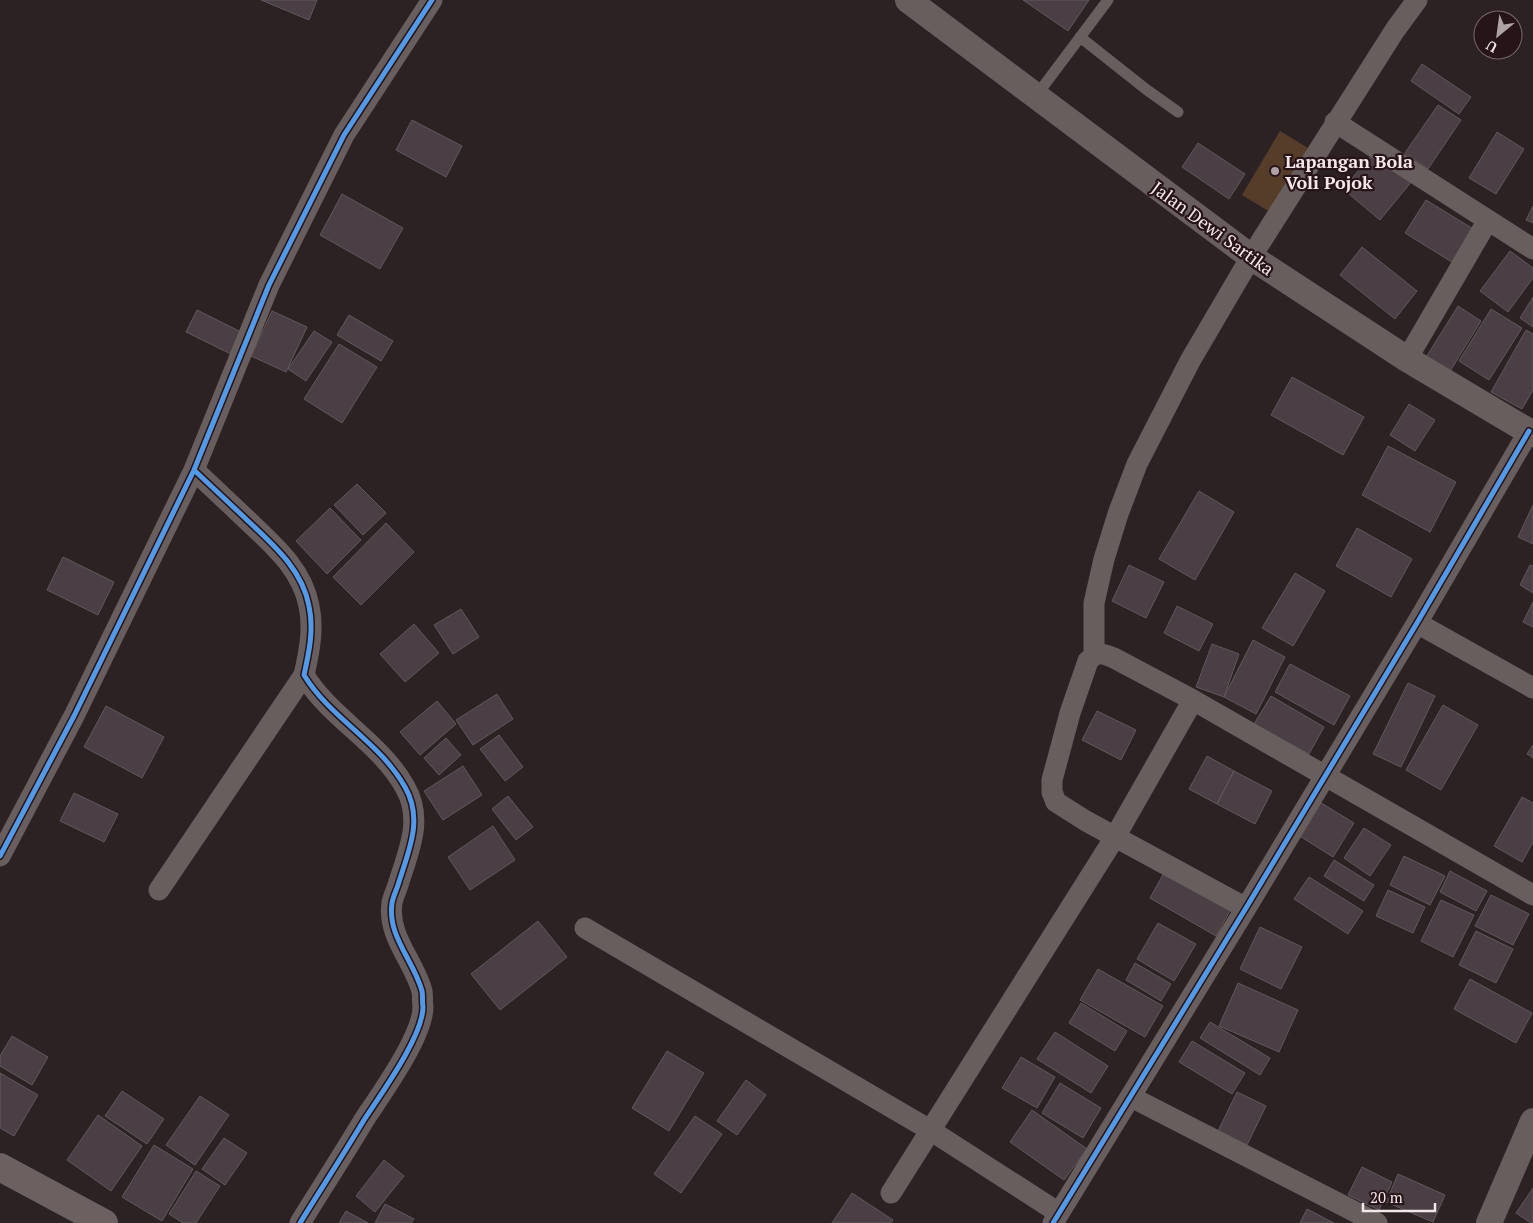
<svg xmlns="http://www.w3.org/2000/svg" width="1533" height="1223" viewBox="0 0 1533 1223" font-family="'PT Serif',serif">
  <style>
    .green { fill: #563d2a }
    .building { fill: #4b3e45; stroke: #61585c }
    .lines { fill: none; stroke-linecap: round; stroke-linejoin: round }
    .service { stroke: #685e5d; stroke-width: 11 }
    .minor { stroke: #685e5d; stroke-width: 21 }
    .tertiary { stroke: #685e5d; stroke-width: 26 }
    .secondary { stroke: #6c6060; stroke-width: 28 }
    .cycleway-casing { stroke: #261419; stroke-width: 8 }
    .cycleway { stroke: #5399e6; stroke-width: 5 }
    .poi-dot { fill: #aea2a4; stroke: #261419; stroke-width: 2 }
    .labels { text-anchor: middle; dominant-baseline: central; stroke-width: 4.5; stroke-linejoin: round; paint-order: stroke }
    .poi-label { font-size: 18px; font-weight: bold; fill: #f4e7e9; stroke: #261419; text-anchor: start }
    .street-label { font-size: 18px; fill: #f4e7e9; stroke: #261419 }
  </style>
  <rect width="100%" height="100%" fill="#2c2224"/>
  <!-- green -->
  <path class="green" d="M1280 131 1308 148 1270 212 1242 195Z"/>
  <!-- building -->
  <path class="building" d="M261 0H317L309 20Z
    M1023 0H1089L1068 31Z
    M1422 64 1471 97 1459 114 1411 81Z
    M1438 105 1461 120 1428 169 1405 153Z
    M412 120 462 146 446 177 396 150Z
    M1497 132 1524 149 1496 194 1469 178Z
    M1198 143 1245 174 1229 199 1182 167Z
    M1376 150 1412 181 1380 220 1343 189Z
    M342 194 403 228 380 269 320 235Z
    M1426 200 1475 230 1455 264 1405 233Z
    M1533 206V223L1526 220Z
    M1362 247 1417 291 1395 319 1340 275Z
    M1510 251 1533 268V278L1508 312 1480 291Z
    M1533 297V327L1520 318Z
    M1458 306 1481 321 1449 373 1425 359Z
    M1491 309 1522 328 1489 380 1459 361Z
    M197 310 245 334 235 356 186 332Z
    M272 311 307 327 286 372 251 356Z
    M349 315 393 341 381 361 337 335Z
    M1526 330 1533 334V390L1522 409 1491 392Z
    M314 331 332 342 306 381 288 369Z
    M339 344 377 367 342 423 304 399Z
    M1292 377 1364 417 1343 455 1271 415Z
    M1409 404 1435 420 1415 451 1390 435Z
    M1388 446 1456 482 1430 532 1362 495Z
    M357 484 386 513 363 535 334 505Z
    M1199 491 1234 512 1195 580 1159 559Z
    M1533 505V544L1518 537Z
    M330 508 361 540 327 574 296 541Z
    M386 523 414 552 361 605 333 577Z
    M1357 528 1412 559 1391 597 1336 566Z
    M63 557 114 582 98 615 47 590Z
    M1129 565 1164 582 1146 618 1112 601Z
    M1530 565 1533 566V593L1520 585Z
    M1295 573 1325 591 1293 646 1262 628Z
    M1533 602V627L1523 622Z
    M1177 606 1213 624 1199 651 1164 633Z
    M461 609 479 637 453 654 434 625Z
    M414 624 439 653 405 682 380 654Z
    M1253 640 1285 657 1256 714 1224 697Z
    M1212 644 1239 654 1224 697 1196 687Z
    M1290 664 1350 696 1334 725 1275 692Z
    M1408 683 1435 696 1401 767 1373 754Z
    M497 694 513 719 473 745 456 720Z
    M1271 696 1324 727 1309 754 1254 724Z
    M437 701 456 724 420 755 400 732Z
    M1443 705 1478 725 1441 790 1406 770Z
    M106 706 164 737 142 778 84 747Z
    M1097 711 1136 730 1121 760 1082 740Z
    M499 735 523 767 505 781 480 749Z
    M446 738 461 755 439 775 424 758Z
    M1533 745V758L1527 754Z
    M1207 756 1234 771 1217 804 1189 789Z
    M463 766 482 795 443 820 424 791Z
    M1234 771 1272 791 1255 824 1217 804Z
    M74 793 118 814 104 842 60 821Z
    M508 796 533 827 516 840 492 809Z
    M1522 797 1533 803V842L1522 862 1494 846Z
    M1318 801 1354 823 1333 857 1298 835Z
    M493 826 515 860 470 890 448 857Z
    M1364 828 1391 845 1370 876 1344 858Z
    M1404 856 1445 876 1430 905 1390 885Z
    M1334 860 1374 885 1364 901 1324 876Z
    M1165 871 1231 909 1216 936 1150 898Z
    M1450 871 1487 891 1476 911 1440 892Z
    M1309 877 1363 911 1348 934 1294 899Z
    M1388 890 1425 907 1413 933 1376 916Z
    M1491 895 1529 914 1513 945 1475 926Z
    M1441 900 1474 915 1453 957 1421 941Z
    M538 921 567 957 500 1010 471 974Z
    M1158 923 1196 944 1174 981 1137 959Z
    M1260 927 1302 947 1281 989 1240 969Z
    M1476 931 1513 949 1496 983 1459 965Z
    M1135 963 1171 984 1161 1001 1126 980Z
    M1098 969 1163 1006 1145 1037 1080 1000Z
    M1470 979 1532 1013 1516 1043 1454 1009Z
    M1238 983 1298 1010 1279 1052 1219 1026Z
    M1081 1003 1127 1031 1115 1051 1069 1023Z
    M1210 1022 1270 1058 1260 1075 1200 1038Z
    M1055 1032 1108 1066 1091 1093 1037 1059Z
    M12 1036 48 1057 32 1085 0 1066V1056Z
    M1192 1041 1245 1073 1232 1094 1179 1062Z
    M667 1051 704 1073 669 1131 632 1108Z
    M1021 1057 1055 1077 1037 1108 1002 1088Z
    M0 1073 38 1095 14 1136 0 1128Z
    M746 1080 766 1095 737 1135 717 1121Z
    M1060 1083 1101 1108 1083 1138 1042 1113Z
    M122 1091 164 1119 147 1144 105 1116Z
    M1237 1092 1266 1106 1247 1145 1218 1131Z
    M200 1096 229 1115 195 1165 166 1145Z
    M1032 1110 1087 1149 1064 1180 1010 1142Z
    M98 1115 142 1146 111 1191 67 1160Z
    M695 1116 722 1134 681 1193 654 1174Z
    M224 1138 247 1153 225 1185 202 1169Z
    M154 1145 193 1169 162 1221 122 1197Z
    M384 1160 404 1176 375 1212 356 1196Z
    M1362 1167 1392 1182 1379 1210 1348 1195Z
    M196 1171 220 1186 196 1223H183L169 1214Z
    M1398 1174 1445 1195 1433 1222 1386 1202Z
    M1533 1188V1223H1531L1516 1213Z
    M852 1193 893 1220 891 1223H832Z
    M385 1204 414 1219 411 1223H375Z
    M1307 1209 1334 1223H1300Z
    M346 1211 368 1223H339Z"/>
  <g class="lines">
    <!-- service -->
    <path class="service" d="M1080 37 1147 90 1178 112
      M1036 96 1108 0"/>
    <!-- minor -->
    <path class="minor" d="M1335 122 1533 249
      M1407 359 1488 220
      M194 470C211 486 228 502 245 518 271 543 302 568 309 606 314 629 309 653 304 675 330 718 380 742 405 787 424 820 408 852 398 885 396 891 393 897 392 903 387 936 414 961 422 991 423 996 422 1002 423 1007 423 1036 381 1094 364 1120 343 1155 321 1189 300 1223
      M1417 623 1533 688
      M1094 655V603L1104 559 1118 514 1137 464 1190 361 1251 257 1395 30 1417 0
      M0 856 74 716 194 470 269 285 344 135 432 0
      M159 890 304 675
      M1246 908 1086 821 1056 802 1052 792V780L1070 713 1088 661C1098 651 1102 653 1114 658L1193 700 1533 895
      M585 928 930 1130 1059 1213
      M1131 1097 1377 1223
      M891 1193 1115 837 1193 700
      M1053 1223 1246 908 1417 623 1529 431"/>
    <!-- tertiary -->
    <path class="tertiary" d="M908 0 1251 257 1407 359 1533 434
      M1489 1223 1533 1121"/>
    <!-- secondary -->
    <path class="secondary" d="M0 1167 104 1223"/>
    <defs>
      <path id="cycleway" d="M194 470C211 486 228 502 245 518 271 543 302 568 309 606 314 629 309 653 304 675 330 718 380 742 405 787 424 820 408 852 398 885 396 891 393 897 392 903 387 936 414 961 422 991 423 996 422 1002 423 1007 423 1036 381 1094 364 1120 343 1155 321 1189 300 1223
        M0 856 74 716 194 470 269 285 344 135 432 0
        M1053 1223 1246 908 1417 623 1529 431"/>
    </defs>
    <!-- cycleway casing -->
    <use href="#cycleway" class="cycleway-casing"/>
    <!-- cycleway -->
    <use href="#cycleway" class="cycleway"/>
  </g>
  <!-- markers -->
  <circle class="poi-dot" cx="1275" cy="171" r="5"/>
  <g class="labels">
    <!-- poi labels -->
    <g class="poi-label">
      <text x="1285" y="161">Lapangan Bola<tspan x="1285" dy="21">Voli Pojok</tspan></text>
    </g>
    <!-- street labels -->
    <g class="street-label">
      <text transform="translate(1213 228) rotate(36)">Jalan Dewi Sartika</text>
    </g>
  </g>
  <!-- north arrow -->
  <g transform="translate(1498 35) rotate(209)"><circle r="24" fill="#261419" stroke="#78686c"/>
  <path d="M0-4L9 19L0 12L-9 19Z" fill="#aea2a4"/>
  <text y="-8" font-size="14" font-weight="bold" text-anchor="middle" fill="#f4e7e9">U</text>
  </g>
  <!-- scale -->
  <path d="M1363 1203v8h72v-8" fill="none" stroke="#f4e7e9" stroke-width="2.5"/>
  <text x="1370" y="1203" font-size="15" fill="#f4e7e9" stroke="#261419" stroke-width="4" paint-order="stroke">20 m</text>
</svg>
